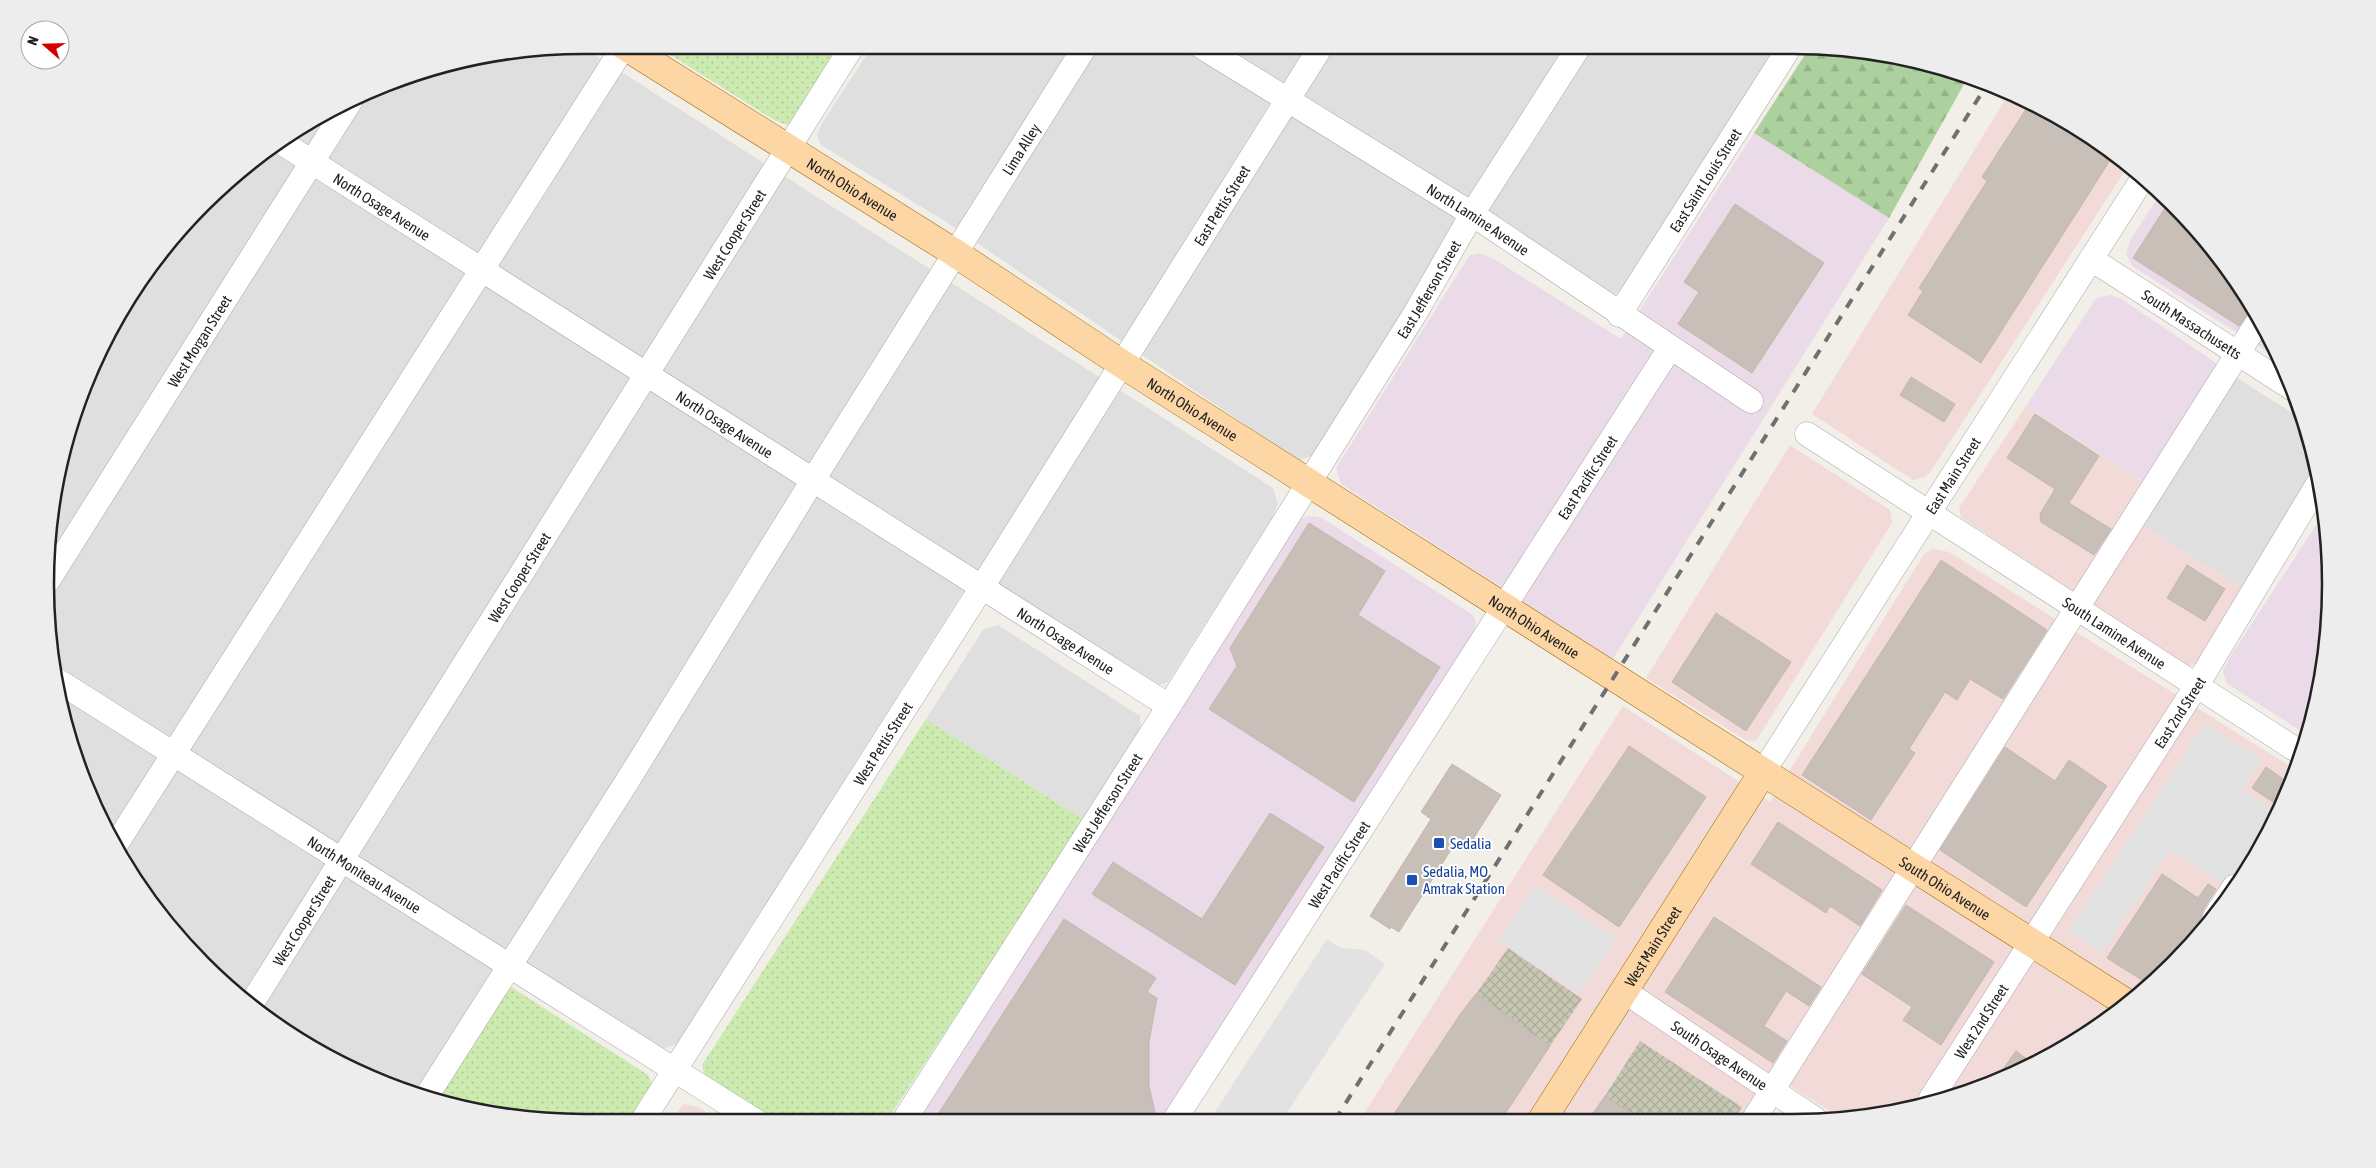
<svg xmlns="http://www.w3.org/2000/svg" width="2376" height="1168" viewBox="0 0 2376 1168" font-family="'Asap Condensed',sans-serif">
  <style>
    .residential { fill: #e0dfdf }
    .commercial { fill: #f2dad9 }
    .industrial { fill: #ebdbe8 }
    .construction { fill: url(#construction-cross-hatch) }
    .grass { fill: url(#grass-dots) }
    .forest { fill: url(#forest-firs) }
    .parking { fill: #e2e2e2 }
    .building { fill: #c7bfb8; stroke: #c4b6ab }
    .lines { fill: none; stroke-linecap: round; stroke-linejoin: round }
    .minor-casing { stroke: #a9a9a9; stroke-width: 25 }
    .major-casing { stroke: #a06b00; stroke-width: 29 }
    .minor { stroke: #fff; stroke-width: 24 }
    .major { stroke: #fcd6a4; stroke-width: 28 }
    .rail { stroke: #707070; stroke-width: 4; stroke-dasharray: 10 10; stroke-linecap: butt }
    .transit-dot { fill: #1a4fb4; stroke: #fff; stroke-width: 2 }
    .labels { text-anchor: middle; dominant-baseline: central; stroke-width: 4; stroke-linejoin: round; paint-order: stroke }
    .street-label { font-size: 15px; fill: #222; stroke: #fff }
    .transit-label { font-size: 15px; fill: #164399; stroke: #fff; text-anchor: start }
    .rim { fill: none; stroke: #222; stroke-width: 2.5 }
  </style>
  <defs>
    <pattern id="construction-cross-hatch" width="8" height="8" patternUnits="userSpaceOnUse" patternTransform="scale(1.25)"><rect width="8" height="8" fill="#c7c7b4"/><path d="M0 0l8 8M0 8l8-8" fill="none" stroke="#abab9a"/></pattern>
    <pattern id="grass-dots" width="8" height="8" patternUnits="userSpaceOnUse" patternTransform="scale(1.25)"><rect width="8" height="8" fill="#cdebb0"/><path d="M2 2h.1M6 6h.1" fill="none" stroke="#b0c997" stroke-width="1.8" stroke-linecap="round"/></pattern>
    <pattern id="forest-firs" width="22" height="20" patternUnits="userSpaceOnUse" patternTransform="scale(1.25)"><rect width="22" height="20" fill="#add19e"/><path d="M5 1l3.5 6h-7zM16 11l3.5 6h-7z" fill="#95b388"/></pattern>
  </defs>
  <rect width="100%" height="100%" fill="#f2efe9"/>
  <!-- residential -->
  <path class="residential" d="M579 45 1273 488 1278 504 1270 522 1168 682 1155 686 977 570 677 1044 663 1049 506 951 415 1093 377 1082 285 1032 228 989 156 912 101 823 74 757 50 655 46 549 55 479 86 377 136 285 179 228 256 157 315 117 410 74 479 55Z
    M873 45H1780L1625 288 1616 294 1604 290 1472 203 1312 456 1300 460 1290 455 946 222 821 145 817 135 821 125Z
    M2264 329 2280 359 2255 343Z
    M2234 376 2302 419 2318 469 2243 589 2139 523Z
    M998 625 1140 716 1141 731 1084 820 926 719 983 630Z"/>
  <!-- commercial -->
  <path class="commercial" d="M2010 92 2092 136 2128 166 1931 471 1925 477 1913 480 1812 414Z
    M2026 406 2146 484 2126 515 2243 589 2197 663 2187 667 2177 663 1961 517 1959 508Z
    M1790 445 1890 510 1892 523 1756 741H1747L1646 678Z
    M1933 549 1949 552 2296 770 2290 791 2220 912 2120 1011 1999 1082 1863 1118H1840L1786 1083 1767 1111 1779 1119 1360 1120 1623 706 1770 802 1924 554Z
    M683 1104 698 1107 722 1122 671 1123Z"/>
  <!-- industrial -->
  <path class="industrial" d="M1754 133 1889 218 1613 659 1341 484 1336 468 1469 256 1479 253 1494 259 1621 339Z
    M2161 193 2173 203 2240 285 2256 314 2242 336 2132 266 2126 254 2130 240Z
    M2111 295 2123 300 2222 367 2146 484 2026 406 2096 298Z
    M2324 513 2331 584 2321 689 2307 735 2226 683 2223 671 2230 657Z
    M1311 516 1322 518 1473 615 1476 622 1474 631 1161 1121 918 1122 1301 518Z"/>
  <!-- construction -->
  <path class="construction" d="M1508 948 1582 999 1550 1046 1476 994Z
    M1640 1041 1742 1107 1734 1119H1641L1605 1096Z"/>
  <!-- grass -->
  <path class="grass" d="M655 45H843L796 119 787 125 774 120Z
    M926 719 1084 820 886 1122H769L706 1081 702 1065Z
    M491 974 648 1075 654 1089 632 1123H584L479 1113 415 1093Z"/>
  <!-- forest -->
  <path class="forest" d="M1810 47 1897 55 1968 77 1889 218 1754 133Z"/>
  <!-- parking -->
  <path class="parking" d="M2205 723 2262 760 2243 790 2277 812 2228 888 2170 850 2102 953 2068 931Z
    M1535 885 1616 938 1580 994 1499 941Z
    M1327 939 1341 948 1365 950 1385 964 1282 1120 1209 1121Z"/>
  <!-- building -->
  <path class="building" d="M2030 103 2089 134 2114 154 1981 363 1908 315 1923 291 1919 288 1987 181 1982 177Z
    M2170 200 2240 285 2253 308 2239 326 2133 258Z
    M1735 204 1824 263 1752 373 1678 324 1699 292 1684 282Z
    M1911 377 1955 404 1944 422 1900 395Z
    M2035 414 2099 456 2069 503 2111 529 2094 555 2041 522 2040 514 2055 489 2007 458Z
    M1309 523 1385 571 1358 615 1440 667 1354 802 1209 709 1237 666 1230 648Z
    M1941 560 2047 630 2003 699 1970 679 1957 700 1945 692 1909 749 1915 753 1871 820 1802 775Z
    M2187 565 2225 589 2205 621 2167 598Z
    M1716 613 1791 662 1746 731 1672 682Z
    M1629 746 1706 797 1619 927 1543 875Z
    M2005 747 2055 781 2069 760 2107 786 2026 907 1940 850Z
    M1452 764 1501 795 1470 844 1459 837 1399 932 1391 927 1390 929 1370 916 1431 819 1421 812Z
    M2266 767 2292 785 2279 806 2252 788Z
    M1270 813 1324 847 1235 985 1092 894 1113 862 1202 919Z
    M1778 822 1882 890 1860 926 1830 906 1826 913 1751 864Z
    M2162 874 2198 898 2208 884 2216 889 2203 910 2201 917 2203 924 2194 938 2148 984 2107 958Z
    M1906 905 1994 962 1941 1045 1903 1020 1912 1007 1862 974Z
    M1714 917 1821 987 1809 1006 1786 991 1764 1026 1787 1041 1773 1063 1665 992Z
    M1064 919 1156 978 1147 992 1157 998 1149 1042V1086L1157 1121H1116L1102 1112 1096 1121 933 1122Z
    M1476 994 1550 1046 1501 1120H1390L1461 1013Z
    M2016 1051 2032 1063 1993 1083Z
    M1605 1096 1641 1119H1589Z"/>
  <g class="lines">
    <defs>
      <g id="minor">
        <path id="s1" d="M1199 45 1472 214 1751 401"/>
        <path id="s2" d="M279 141 1169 706"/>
        <path id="s3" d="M2091 259 2293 389"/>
        <path id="s4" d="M1619 315 1791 45"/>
        <path id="s5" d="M1807 434 2301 753"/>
        <path id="s6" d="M47 582 351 100"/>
        <path id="s7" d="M55 679 757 1122"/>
        <path id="s8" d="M1763 772 2143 178"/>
        <path d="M115 846 624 46"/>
        <path d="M2215 917 2234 887"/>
        <path id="s9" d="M1624 991 1815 1119"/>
        <path id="s10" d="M250 1006 853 45"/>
        <path id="s11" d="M426 1097 628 780 813 480 1086 45"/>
        <path id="s12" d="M1930 1100 2197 685 2321 479"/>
        <path d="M1754 1119 2259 320"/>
        <path id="s13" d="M1174 1121 1670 348"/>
        <path id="s14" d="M903 1122 1169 706 1416 312 1472 214 1580 45"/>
        <path id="s15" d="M641 1123 982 587 1322 45"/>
      </g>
      <g id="major">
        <path id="s16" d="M623 45 955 253 1122 364 2128 1004"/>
        <path id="s17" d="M1542 1120 1763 772"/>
      </g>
    </defs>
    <!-- minor casing -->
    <use href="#minor" class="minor-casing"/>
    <!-- major casing -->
    <use href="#major" class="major-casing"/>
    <!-- minor -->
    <use href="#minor" class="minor"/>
    <!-- major -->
    <use href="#major" class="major"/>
    <!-- rail -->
    <path class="rail" d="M1335 1120 1988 83"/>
  </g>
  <!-- markers -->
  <g class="transit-dot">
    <rect x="1433" y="837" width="12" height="12" rx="2.5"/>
    <rect x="1406" y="874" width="12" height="12" rx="2.5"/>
  </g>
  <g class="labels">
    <!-- street labels -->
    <g class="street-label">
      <text stroke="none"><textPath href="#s11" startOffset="1119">Lima Alley</textPath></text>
      <text stroke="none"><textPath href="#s4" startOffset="160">East Saint Louis Street</textPath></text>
      <text stroke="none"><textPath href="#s16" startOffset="271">North Ohio Avenue</textPath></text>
      <text stroke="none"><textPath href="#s15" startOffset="1086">East Pettis Street</textPath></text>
      <text stroke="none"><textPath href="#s2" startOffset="122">North Osage Avenue</textPath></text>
      <text stroke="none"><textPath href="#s1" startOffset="329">North Lamine Avenue</textPath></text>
      <text stroke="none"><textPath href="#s10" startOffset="911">West Cooper Street</textPath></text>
      <text stroke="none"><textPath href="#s14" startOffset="985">East Jefferson Street</textPath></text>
      <text stroke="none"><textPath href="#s3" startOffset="120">South Massachusetts</textPath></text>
      <text stroke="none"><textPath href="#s6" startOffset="285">West Morgan Street</textPath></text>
      <text stroke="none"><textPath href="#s16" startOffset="676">North Ohio Avenue</textPath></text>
      <text stroke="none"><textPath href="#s2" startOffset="528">North Osage Avenue</textPath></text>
      <text stroke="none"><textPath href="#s8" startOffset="352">East Main Street</textPath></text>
      <text stroke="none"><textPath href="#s13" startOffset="765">East Pacific Street</textPath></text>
      <text stroke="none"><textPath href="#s10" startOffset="506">West Cooper Street</textPath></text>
      <text stroke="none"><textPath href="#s16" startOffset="1081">North Ohio Avenue</textPath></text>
      <text stroke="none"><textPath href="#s5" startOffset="366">South Lamine Avenue</textPath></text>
      <text stroke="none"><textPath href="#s2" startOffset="932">North Osage Avenue</textPath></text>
      <text stroke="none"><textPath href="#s12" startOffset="461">East 2nd Street</textPath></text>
      <text stroke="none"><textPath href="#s15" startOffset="450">West Pettis Street</textPath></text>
      <text stroke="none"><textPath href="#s14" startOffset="379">West Jefferson Street</textPath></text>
      <text stroke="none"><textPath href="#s13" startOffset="305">West Pacific Street</textPath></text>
      <text stroke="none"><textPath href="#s7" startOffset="366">North Moniteau Avenue</textPath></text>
      <text stroke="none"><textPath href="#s16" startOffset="1568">South Ohio Avenue</textPath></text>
      <text stroke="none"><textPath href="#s10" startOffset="101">West Cooper Street</textPath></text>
      <text stroke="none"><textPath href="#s17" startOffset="206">West Main Street</textPath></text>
      <text stroke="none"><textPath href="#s12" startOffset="94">West 2nd Street</textPath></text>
      <text stroke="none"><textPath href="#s9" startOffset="115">South Osage Avenue</textPath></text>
    </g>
    <!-- transit labels -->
    <g class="transit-label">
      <text x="1450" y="843">Sedalia</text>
      <text x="1423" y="871">Sedalia, MO<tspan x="1423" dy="17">Amtrak Station</tspan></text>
    </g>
  </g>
  <!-- crop -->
  <path d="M0 0H2376V1168H0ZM584 54H1792A530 530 0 0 1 2322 584V584A530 530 0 0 1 1792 1114H584A530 530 0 0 1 54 584V584A530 530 0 0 1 584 54Z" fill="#ededed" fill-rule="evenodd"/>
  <path class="rim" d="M584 54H1792A530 530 0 0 1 2322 584V584A530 530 0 0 1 1792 1114H584A530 530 0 0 1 54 584V584A530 530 0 0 1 584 54Z"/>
  <!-- north arrow -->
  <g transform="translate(45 45) rotate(290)"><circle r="24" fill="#ffffff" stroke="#a7a7a7"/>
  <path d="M0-4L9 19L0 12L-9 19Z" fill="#d40000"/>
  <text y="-8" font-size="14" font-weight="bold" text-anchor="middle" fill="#222222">N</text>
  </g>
</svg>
